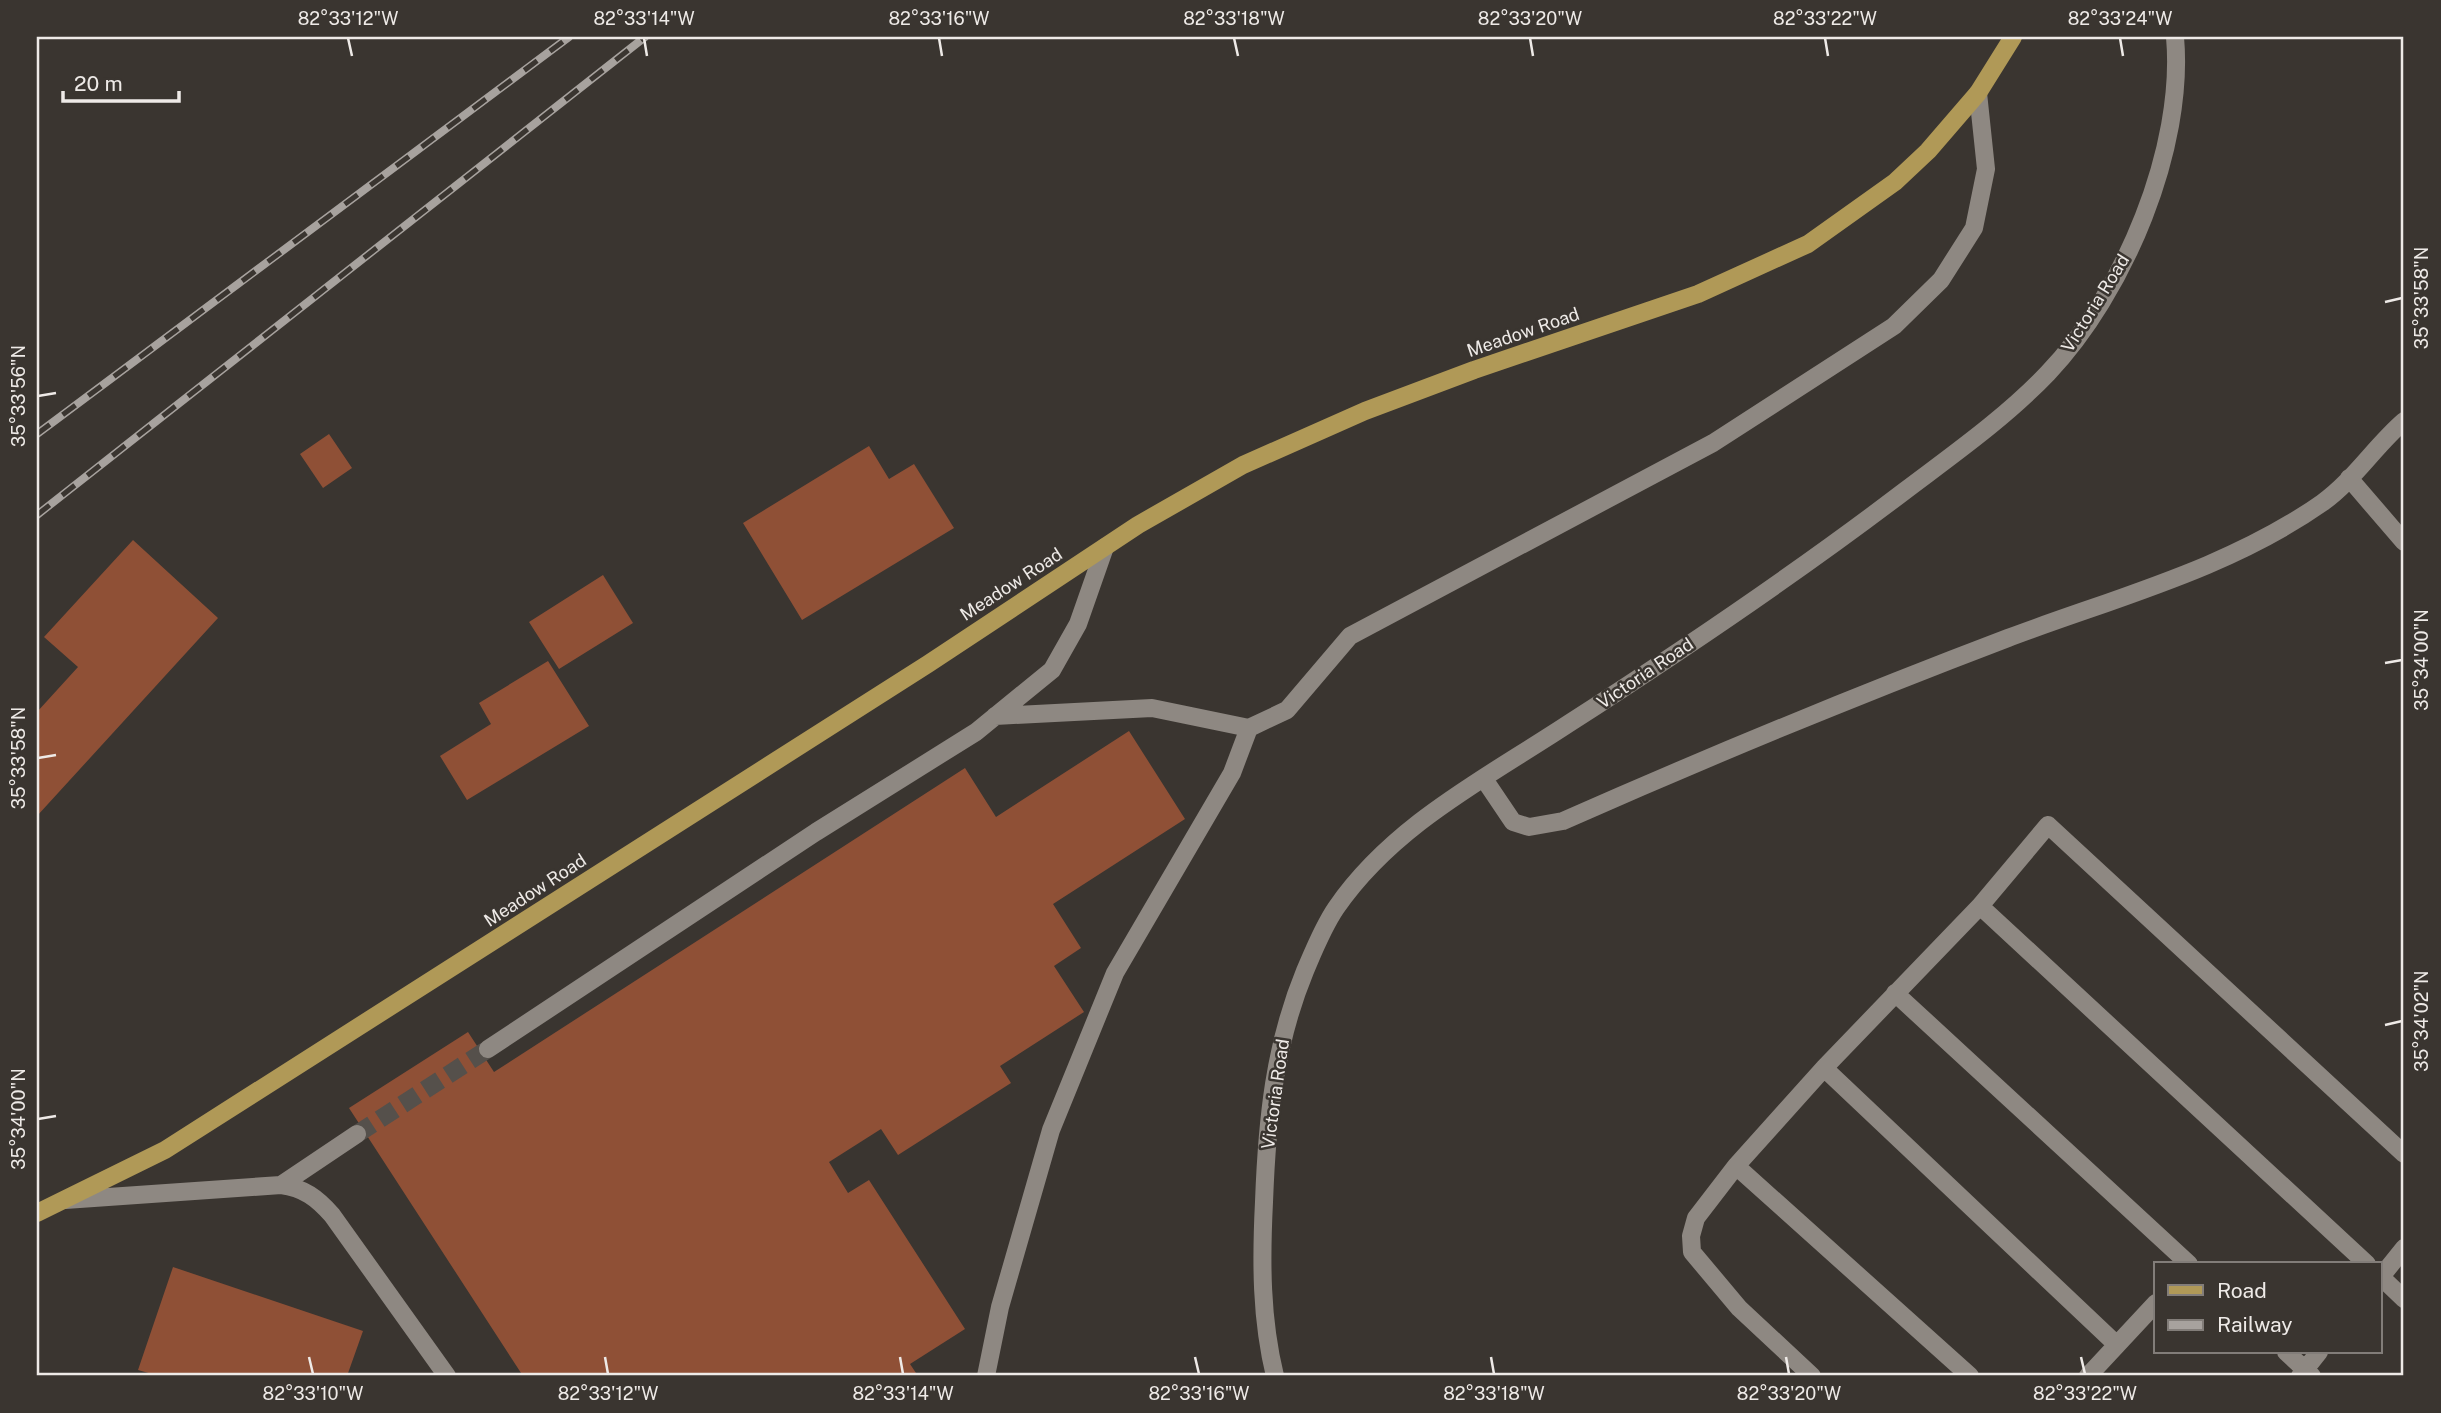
<svg xmlns="http://www.w3.org/2000/svg" width="2441" height="1413" viewBox="0 0 2441 1413" font-family="'Public Sans',sans-serif">
  <style>
    .building { fill: #8f5036 }
    .lines { fill: none; stroke-linecap: round; stroke-linejoin: round }
    .minor-tunnel { stroke: #55504b; stroke-width: 18; stroke-dasharray: 18 9; stroke-linecap: butt }
    .minor { stroke: #8e8882; stroke-width: 18 }
    .major { stroke: #b09957; stroke-width: 18 }
    .rail-casing { stroke: #a7a29e; stroke-width: 8 }
    .rail { stroke: #3a3530; stroke-width: 5; stroke-dasharray: 16; stroke-linecap: butt }
    .ticks { fill: none; stroke: #eeeae7; stroke-width: 2.5 }
    .labels { text-anchor: middle; dominant-baseline: central; stroke-width: 5; stroke-linejoin: round; paint-order: stroke }
    .street-label { font-size: 18px; fill: #eeeae7; stroke: #3a3530 }
    .neatline { fill: none; stroke: #eeeae7; stroke-width: 2.5 }
    .ticks-label { font-size: 18px; text-anchor: middle; fill: #eeeae7 }
  </style>
  <rect width="100%" height="100%" fill="#3a3530"/>
  <!-- building -->
  <path class="building" d="M329 434 352 468 323 488 300 454Z
    M869 446 889 479 914 464 954 528 802 620 743 523Z
    M133 540 218 618 37 816V712L78 667 44 637Z
    M603 575 633 623 559 669 529 622Z
    M548 661 589 726 467 800 440 756 491 724 479 703Z
    M1129 731 1185 819 1053 904 1081 948 1054 966 1084 1012 1000 1066 1011 1083 898 1155 881 1129 829 1162 848 1193 869 1180 965 1329 910 1364 918 1376H523L349 1108 468 1032 494 1072 965 768 996 817Z
    M173 1267 363 1331 347 1376H159L138 1370Z"/>
  <g class="lines">
    <!-- minor-tunnel -->
    <path class="minor-tunnel" d="M357 1134 488 1049"/>
    <!-- minor -->
    <path class="minor" d="M2349 478 2404 542
      M995 716 1152 708 1249 728
      M1484 779 1513 822 1529 827 1563 821C1710 756 1858 695 2008 638 2114 598 2228 569 2322 503 2354 480 2375 446 2404 421
      M1980 906 2367 1264
      M1895 993 2189 1264
      M488 1049 816 832 976 732 1052 670 1078 624 1105 547
      M1824 1068 2117 1345
      M1736 1166 1970 1376
      M281 1185 357 1134
      M65 1200 281 1185C304 1188 317 1198 332 1215L447 1376
      M2380 1276 2404 1299
      M2380 1278 2404 1248
      M2286 1352 2312 1376
      M986 1376 1000 1307 1051 1130 1115 973 1232 773 1249 728 1287 710 1350 636 1713 443 1894 326 1941 280 1974 228 1986 169 1978 93
      M1275 1376C1261 1319 1261 1261 1264 1202 1267 1121 1274 1046 1305 971 1314 950 1323 927 1336 908 1393 825 1486 778 1568 724 1683 650 1797 573 1906 490 1955 453 2006 417 2048 373 2124 293 2185 148 2175 37
      M1812 1376 1739 1308 1692 1252 1691 1236 1696 1218 1736 1166 1824 1068 1980 906 2048 825 2404 1154
      M2088 1376 2156 1303
      M2300 1376 2319 1352"/>
    <!-- major -->
    <path class="major" d="M37 1213 165 1150 928 664 1138 525 1243 465 1365 411 1474 370 1698 294 1808 244 1895 182 1928 151 1978 93 2013 37"/>
    <defs>
      <path id="rail" d="M37 434 569 37
        M37 515 645 37"/>
    </defs>
    <!-- rail casing -->
    <use href="#rail" class="rail-casing"/>
    <!-- rail -->
    <use href="#rail" class="rail"/>
  </g>
  <!-- ticks -->
  <path class="ticks" d="M348 38 352 56M644 38 647 56M939 38 942 56M1234 38 1238 56M1530 38 1533 56M1825 38 1828 56M2120 38 2123 56M2385 302 2402 298M38 396 56 393M2385 663 2402 660M38 758 56 755M2385 1025 2402 1021M38 1119 56 1116M309 1357 313 1374M605 1357 608 1374M900 1357 903 1374M1195 1357 1199 1374M1491 1357 1494 1374M1786 1357 1789 1374M2081 1357 2085 1374"/>
  <g class="labels">
    <!-- street labels -->
    <g class="street-label">
      <text transform="translate(2095 303) rotate(-58)">Victoria Road</text>
      <text transform="translate(1523 332) rotate(-19)">Meadow Road</text>
      <text transform="translate(1011 584) rotate(-33)">Meadow Road</text>
      <text transform="translate(1645 673) rotate(-34)">Victoria Road</text>
      <text transform="translate(535 890) rotate(-33)">Meadow Road</text>
      <text transform="translate(1275 1094) rotate(-82)">Victoria Road</text>
    </g>
  </g>
  <!-- border -->
  <rect width="2441" height="1413" fill="none" stroke="#3a3530" stroke-width="77"/>
  <!-- legend -->
  <rect x="2154" y="1262" width="228" height="91" fill="#3a3530" stroke="#827d79" stroke-width="2"/>
  <rect x="2168" y="1285" width="35" height="10" fill="#b09957" stroke="#827d79" stroke-width="2"/>
  <text x="2217" y="1298" font-size="21" fill="#eeeae7">Road</text>
  <rect x="2168" y="1320" width="35" height="10" fill="#a7a29e" stroke="#827d79" stroke-width="2"/>
  <text x="2217" y="1332" font-size="21" fill="#eeeae7">Railway</text>
  <!-- scale -->
  <path d="M63 91v10h116v-10" fill="none" stroke="#eeeae7" stroke-width="3.5"/>
  <text x="74" y="91" font-size="21" fill="#eeeae7" stroke="#3a3530" stroke-width="5" paint-order="stroke">20 m</text>
  <rect x="38" y="38" width="2364" height="1336" class="neatline"/>
  <g class="ticks-label">
    <text x="348" y="25">82°33'12"W</text>
    <text x="644" y="25">82°33'14"W</text>
    <text x="939" y="25">82°33'16"W</text>
    <text x="1234" y="25">82°33'18"W</text>
    <text x="1530" y="25">82°33'20"W</text>
    <text x="1825" y="25">82°33'22"W</text>
    <text x="2120" y="25">82°33'24"W</text>
    <text transform="translate(2422 298) rotate(-90)" y="6">35°33'58"N</text>
    <text transform="translate(19 396) rotate(-90)" y="6">35°33'56"N</text>
    <text transform="translate(2422 660) rotate(-90)" y="6">35°34'00"N</text>
    <text transform="translate(19 758) rotate(-90)" y="6">35°33'58"N</text>
    <text transform="translate(2422 1021) rotate(-90)" y="6">35°34'02"N</text>
    <text transform="translate(19 1119) rotate(-90)" y="6">35°34'00"N</text>
    <text x="313" y="1400">82°33'10"W</text>
    <text x="608" y="1400">82°33'12"W</text>
    <text x="903" y="1400">82°33'14"W</text>
    <text x="1199" y="1400">82°33'16"W</text>
    <text x="1494" y="1400">82°33'18"W</text>
    <text x="1789" y="1400">82°33'20"W</text>
    <text x="2085" y="1400">82°33'22"W</text>
  </g>
</svg>
